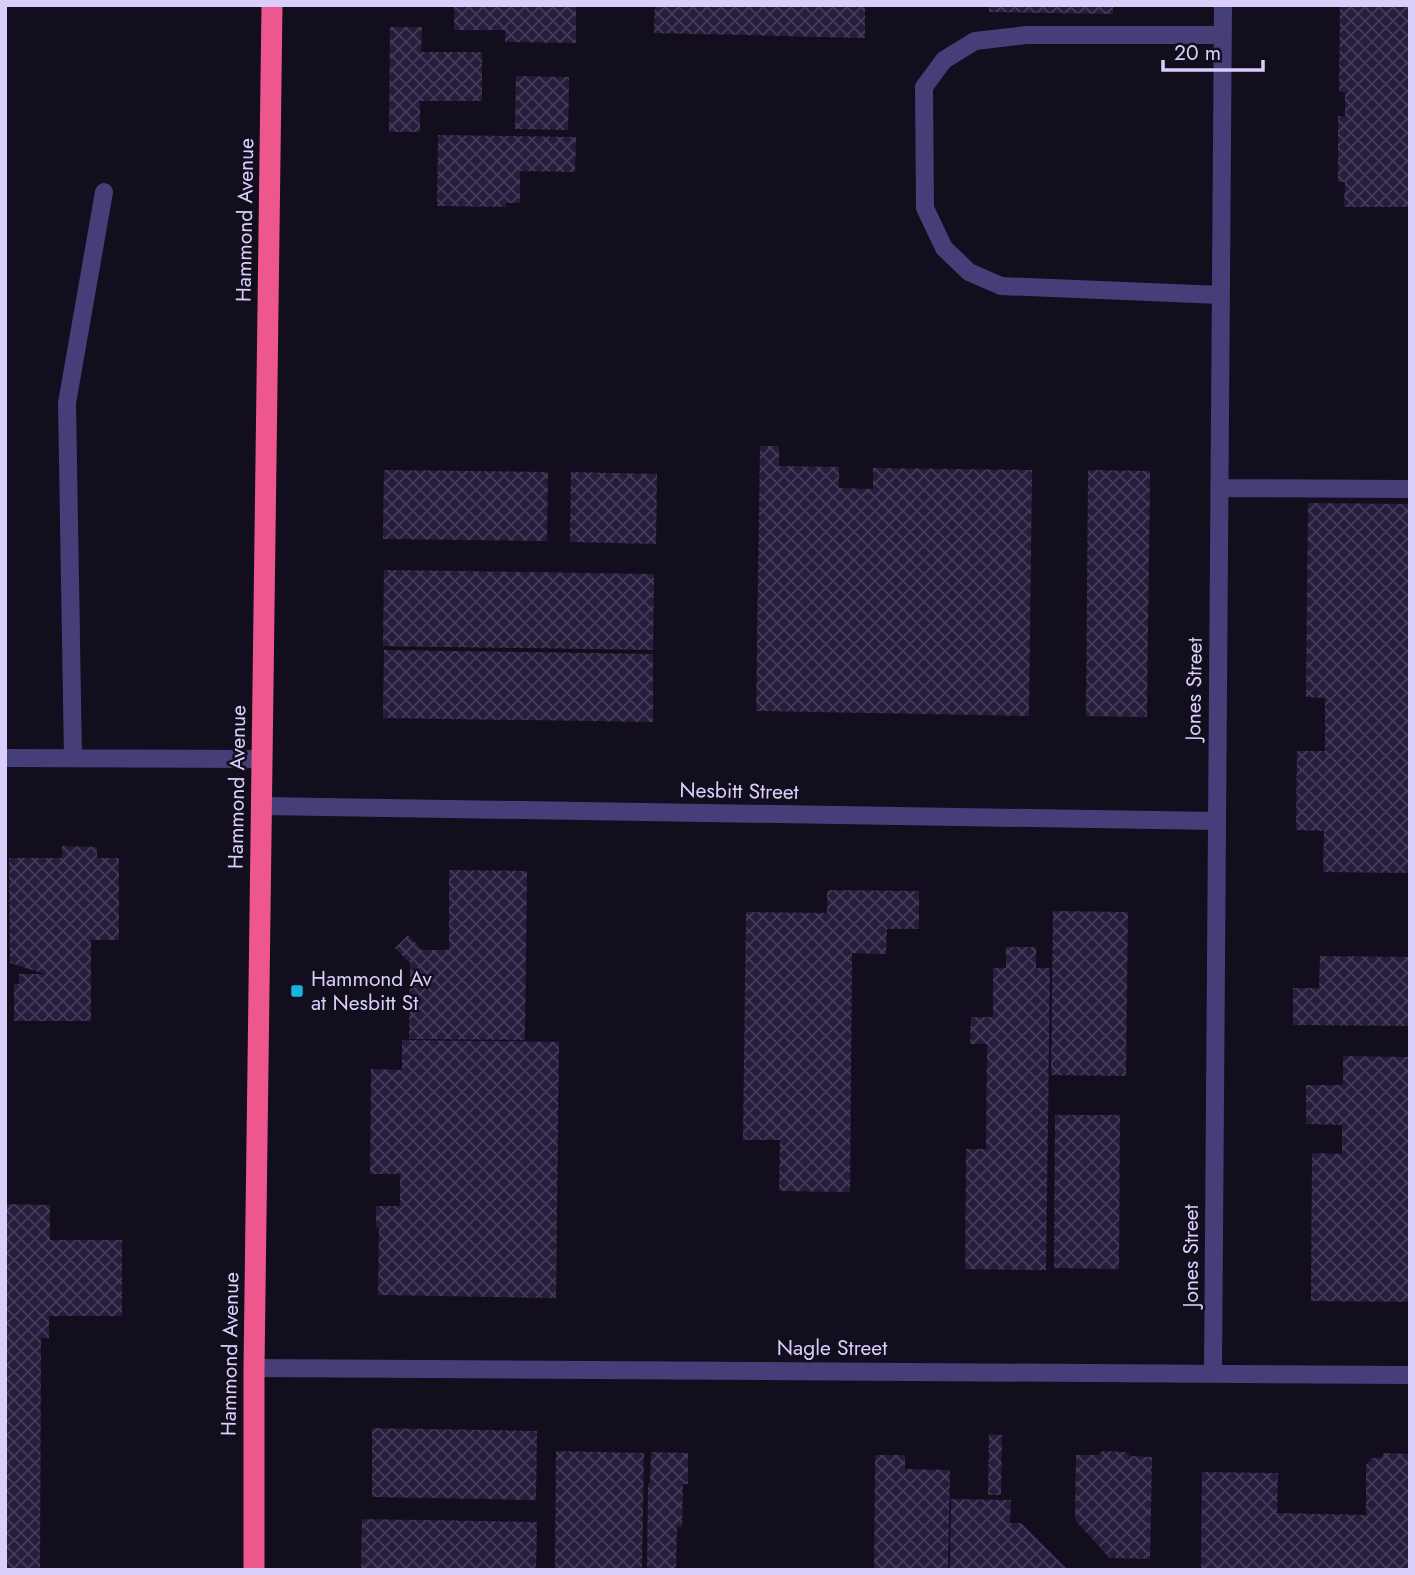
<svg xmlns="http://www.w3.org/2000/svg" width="1415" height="1575" viewBox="0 0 1415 1575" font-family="Jost,sans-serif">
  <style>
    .building { fill: url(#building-cross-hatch) }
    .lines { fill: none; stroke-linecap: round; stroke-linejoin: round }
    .minor { stroke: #463e78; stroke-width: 18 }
    .highway { stroke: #ee568e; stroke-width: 21 }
    .poi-dot { fill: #16b4df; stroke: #120e1d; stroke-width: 2.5 }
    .labels { text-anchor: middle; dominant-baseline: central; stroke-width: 5; stroke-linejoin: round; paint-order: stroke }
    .street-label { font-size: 21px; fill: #d9cffa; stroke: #120e1d }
    .poi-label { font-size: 21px; fill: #d9cffa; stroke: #120e1d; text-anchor: start }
  </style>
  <defs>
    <pattern id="building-cross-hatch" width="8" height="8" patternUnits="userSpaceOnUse" patternTransform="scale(1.75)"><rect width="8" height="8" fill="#261c3c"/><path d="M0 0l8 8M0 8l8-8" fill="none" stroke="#453c59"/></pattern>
  </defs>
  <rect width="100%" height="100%" fill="#120e1d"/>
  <!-- building -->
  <path class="building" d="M454 5H576V43L505 42V30H454Z
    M655 5H865V38L654 33Z
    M989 5H1113V14L989 12Z
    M1340 5H1410V207H1344L1345 182H1338V116L1345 117V92H1339Z
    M390 27H422L421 52H482V101H420V132H389Z
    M516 76 569 77 568 130 515 129Z
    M438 135 576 137 575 172 520 171V203H506V207L437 206Z
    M760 446H779V466L839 467V488L873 489V468L1032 470 1029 716 756 711Z
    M384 470 548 472 547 541 383 539Z
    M1088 470 1150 471 1147 717 1086 716Z
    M571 472 657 474 656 544 570 542Z
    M1308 503 1410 504V873L1323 872 1324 831 1296 830 1297 751H1325V698L1306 697Z
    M384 570 654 574 653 650 383 646Z
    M384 650 653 654V722L383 718Z
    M62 846 97 847V858H119V940H91V1021H14V984H19V974H45L10 963 9 858H62Z
    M449 870 527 871 525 1040 409 1039 410 963 395 948 408 935 422 950H449Z
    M827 890 919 891V929H887L886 954 852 953 850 1192 779 1191 780 1140H743L746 912 827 913Z
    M1053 911 1128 912 1126 1076 1051 1075Z
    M1006 947H1036V968H1050L1046 1270 965 1269 966 1149H986L987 1044H970L971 1017H993V968H1006Z
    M1320 956 1410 957V1026L1293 1025V988H1319Z
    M402 1040 559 1042 556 1298 378 1295 379 1228H376V1206H400V1174H370L371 1069 402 1070Z
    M1343 1056 1410 1057V1302L1311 1301 1312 1153 1342 1154V1125L1306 1124V1085H1343Z
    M1055 1115H1120L1119 1269 1054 1268Z
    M5 1204 50 1205V1240H122V1316H49V1338H41L40 1570H5Z
    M372 1428 537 1431 536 1500 372 1497Z
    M989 1434 1002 1435 1001 1495H988Z
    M556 1451 644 1453 642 1570H555Z
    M1102 1451 1126 1452 1130 1456 1152 1457 1150 1559 1110 1558 1075 1520 1076 1455H1098Z
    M651 1452 688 1453V1484H683L682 1527H677L676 1570H647L648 1483H650Z
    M1384 1453 1410 1454V1570H1201L1202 1472 1278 1473 1277 1513 1366 1515V1465L1372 1458H1381Z
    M875 1455H905V1469L950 1470 948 1570H874Z
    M951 1499 1011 1500 1010 1523H1021L1068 1570H950Z
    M362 1519 537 1522 536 1570H361Z"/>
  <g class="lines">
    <!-- minor -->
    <path class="minor" d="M1221 295 1001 286 969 272 944 248 925 208 924 87 944 60 975 41 1026 35H1223
      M1219 488 1410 489
      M5 758 262 759
      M73 758 67 403 104 192
      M262 806 1216 821
      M254 1368 1410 1375
      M1213 1373 1223 5"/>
    <!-- highway -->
    <path class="highway" d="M254 1570V1368L272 5"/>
  </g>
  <!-- markers -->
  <rect class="poi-dot" x="290" y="984" width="14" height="14" rx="3.5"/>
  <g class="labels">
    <!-- street labels -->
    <g class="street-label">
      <text transform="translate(245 220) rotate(-89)">Hammond Avenue</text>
      <text transform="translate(1194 689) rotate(-89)">Jones Street</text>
      <text transform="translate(237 787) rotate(-89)">Hammond Avenue</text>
      <text transform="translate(739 791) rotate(1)">Nesbitt Street</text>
      <text transform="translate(1191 1256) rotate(-90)">Jones Street</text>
      <text x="832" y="1348">Nagle Street</text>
      <text transform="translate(230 1354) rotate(-89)">Hammond Avenue</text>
    </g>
    <!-- poi labels -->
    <g class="poi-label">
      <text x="311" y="979">Hammond Av<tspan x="311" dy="24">at Nesbitt St</tspan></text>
    </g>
  </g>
  <!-- border -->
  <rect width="1415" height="1575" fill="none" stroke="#d9cffa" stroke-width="14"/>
  <!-- scale -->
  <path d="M1163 60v10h100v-10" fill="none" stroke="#d9cffa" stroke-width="3.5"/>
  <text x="1174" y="60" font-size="21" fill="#d9cffa" stroke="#120e1d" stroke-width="5" paint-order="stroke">20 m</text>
</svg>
